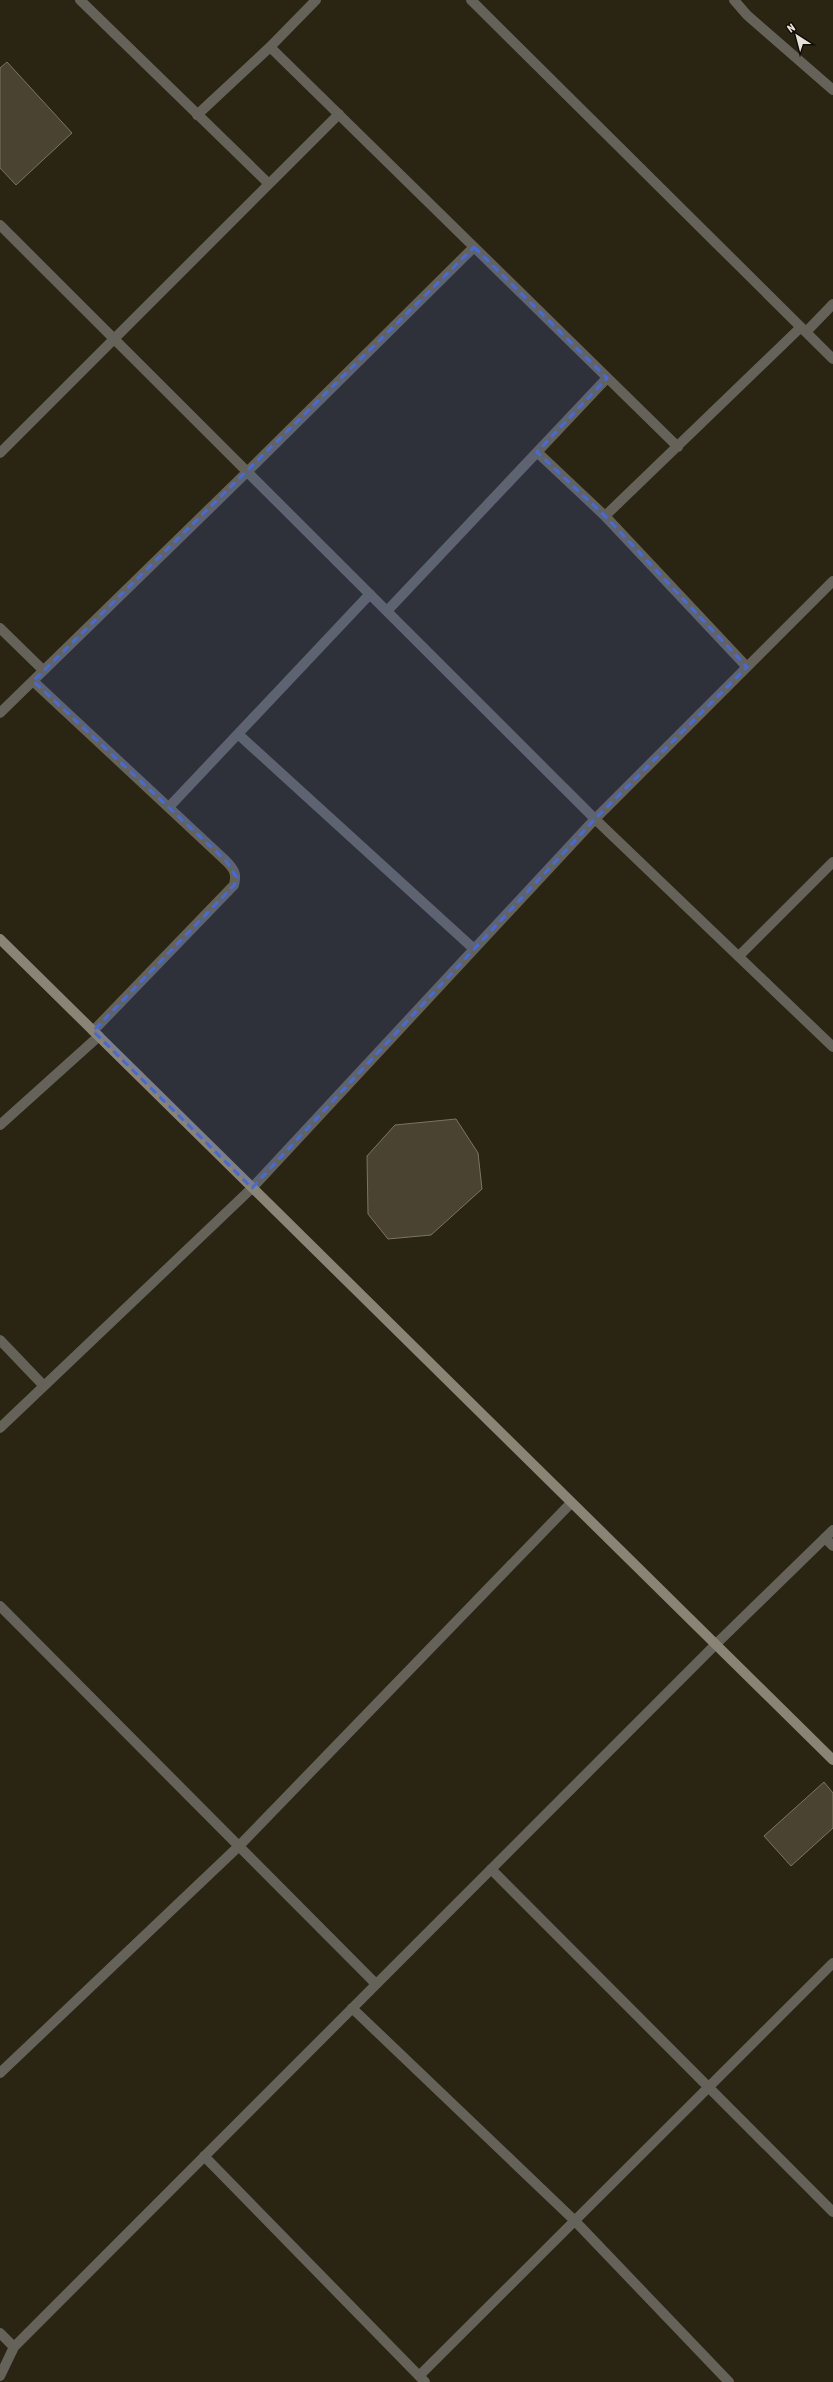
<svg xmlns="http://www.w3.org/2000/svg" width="833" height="2382" viewBox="0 0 833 2382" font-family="'Asap Condensed',sans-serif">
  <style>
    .building { fill: #4a4331; stroke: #7c7461 }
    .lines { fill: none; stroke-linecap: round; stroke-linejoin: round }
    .lane { stroke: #656259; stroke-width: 10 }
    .street { stroke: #656259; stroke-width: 10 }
    .secondary { stroke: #8a8477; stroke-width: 10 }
    .marked { fill: #456bd8; fill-opacity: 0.2; stroke: #456bd8; stroke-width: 3; stroke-dasharray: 8 5; stroke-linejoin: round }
  </style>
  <rect width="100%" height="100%" fill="#2a2413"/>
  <!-- building -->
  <path class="building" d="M7 62 72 133 16 185 0 168V68Z
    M456 1119 478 1153 482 1189 431 1235 388 1239 368 1214 367 1156 395 1125Z
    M824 1782 833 1793V1828L791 1866 764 1836Z"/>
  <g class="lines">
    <!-- lane -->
    <path class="lane" d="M825 1538 833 1546"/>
    <!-- street -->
    <path class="street" d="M80 0 269 184
      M471 0 833 359
      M734 0 747 15 833 90
      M270 47 678 447
      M197 115 270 47 316 0
      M0 225 595 819 833 1047
      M806 332 833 304
      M537 452 605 516 747 667
      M0 453 339 114
      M605 516 801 327
      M387 611 607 378
      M0 628 43 670
      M33 681 226 861C234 869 237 874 234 885L93 1031
      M0 713 247 472 474 247
      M238 734 474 949
      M169 807 370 594
      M739 956 833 862
      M0 1125 99 1036
      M0 1340 44 1386
      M0 1428 252 1188 595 819 833 581
      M0 1606 376 1984
      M491 1869 833 2212
      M352 2008 575 2221 729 2382
      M0 2073 239 1846 571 1503
      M204 2156 425 2382
      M0 2333 14 2347
      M0 2376 14 2347 715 1645 833 1530
      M419 2376 833 1963"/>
    <!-- secondary -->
    <path class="secondary" d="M0 939 833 1760"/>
  </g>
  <!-- marked area -->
  <path class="marked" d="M474 247 607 378 537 452 605 516 747 667 595 819 252 1188 93 1031 234 885 236 877 226 861 33 681Z"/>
  <!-- north arrow -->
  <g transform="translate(797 36) rotate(324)" stroke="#100d06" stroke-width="3" paint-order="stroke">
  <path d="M0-3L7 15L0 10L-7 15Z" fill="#e5e1d6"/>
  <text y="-6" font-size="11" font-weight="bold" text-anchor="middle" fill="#e5e1d6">N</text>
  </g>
</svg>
